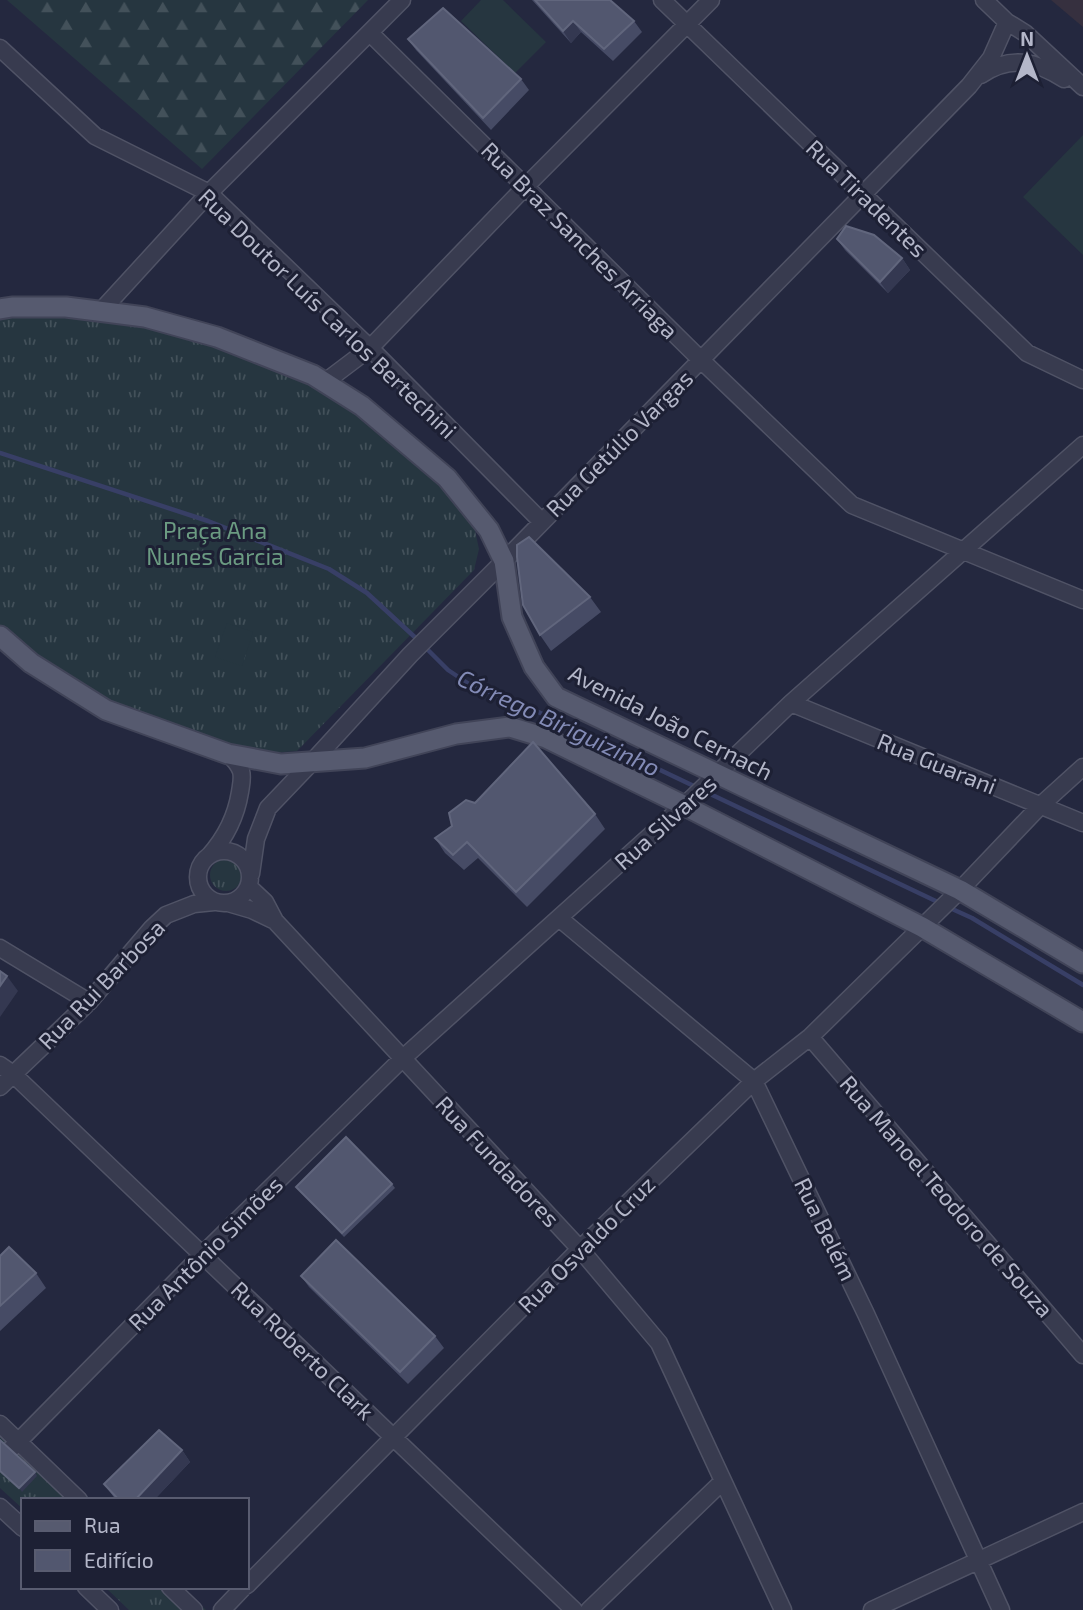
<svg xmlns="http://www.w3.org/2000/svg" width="1083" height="1610" viewBox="0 0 1083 1610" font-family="'Exo 2',sans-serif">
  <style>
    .medical { fill: #36303f }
    .grass { fill: url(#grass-tufts) }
    .forest { fill: url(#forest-firs) }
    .garden { fill: #263640 }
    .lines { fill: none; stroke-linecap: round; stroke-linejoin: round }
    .stream { stroke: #383f66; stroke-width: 4.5 }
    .minor-casing { stroke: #505366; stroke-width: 19 }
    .major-casing { stroke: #414458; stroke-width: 23 }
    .minor { stroke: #383b4f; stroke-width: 16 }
    .major { stroke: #565a6f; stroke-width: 19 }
    .wall { fill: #464b65 }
    .shaded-wall { fill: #343851 }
    .building { fill: #52576f; stroke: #61667d; stroke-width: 2 }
    .labels { text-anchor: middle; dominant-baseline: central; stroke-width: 6; stroke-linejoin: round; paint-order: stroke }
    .street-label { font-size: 23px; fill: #b4b7c9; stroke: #1d2034 }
    .park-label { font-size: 23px; fill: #6b9b82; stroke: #1d2034 }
    .water-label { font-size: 24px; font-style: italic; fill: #838bb6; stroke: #1d2034 }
  </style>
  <defs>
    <pattern id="grass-tufts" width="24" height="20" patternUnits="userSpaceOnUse" patternTransform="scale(1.75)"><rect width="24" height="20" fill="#263640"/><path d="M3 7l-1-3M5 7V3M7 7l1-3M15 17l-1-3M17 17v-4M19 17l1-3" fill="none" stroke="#43515a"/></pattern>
    <pattern id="forest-firs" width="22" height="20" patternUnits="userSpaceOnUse" patternTransform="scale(1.75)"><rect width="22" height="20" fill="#263640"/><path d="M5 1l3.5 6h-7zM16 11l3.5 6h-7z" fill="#43515a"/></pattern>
  </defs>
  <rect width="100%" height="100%" fill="#24283f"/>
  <!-- medical -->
  <path class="medical" d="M1051 0H1083V27Z"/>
  <!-- grass -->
  <path class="grass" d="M23 315H58L149 327 184 335 267 363 345 401 421 463 456 501 474 526 479 549 474 570 297 751 271 753 238 748 145 716 101 696 64 674 20 643 0 626V319Z
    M210 875a16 16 0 1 1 32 0a16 16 0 1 1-32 0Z
    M0 1415 89 1500H23V1509L0 1488Z
    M105 1587H182L206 1610H129Z"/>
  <!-- forest -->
  <path class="forest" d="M7 0H368L202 169Z"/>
  <!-- garden -->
  <path class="garden" d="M481 0H503L546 42 515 73 461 21Z
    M1083 135V255L1023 197Z
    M227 623 253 632 242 666 215 657Z"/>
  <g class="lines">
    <!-- stream -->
    <path class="stream" d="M0 453 208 521 329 569 367 593 419 641
      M425 647 448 670 469 684 532 709 698 788
      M706 792 942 904
      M950 908 972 918 1083 985"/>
    <defs>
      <path id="minor" d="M662 0 1027 353 1083 380
        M984 0 1007 22 1025 33 1083 87
        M370 33 701 360 852 505 1083 600
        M0 48 95 136 209 193 370 348 542 522
        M981 75C1010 55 1036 61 1064 79
        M101 311 209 193 402 0
        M325 382 370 348 526 186 711 0
        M791 703 1083 823
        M198 877a26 26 0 1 1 52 0a26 26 0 1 1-52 0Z
        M209 856C226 837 236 817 240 792 241 785 243 778 241 771 238 763 234 759 228 754
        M251 874 256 839 268 808 312 762 410 655 504 561 969 86 991 58 1007 22
        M249 887 265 902 275 921 580 1249 659 1343 783 1610
        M228 903 252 910 275 921
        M559 918 754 1081 866 1314 1001 1610
        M0 948 89 1002
        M810 1037 1083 1355
        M0 1065 13 1074 574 1610
        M0 1087 89 1002 152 928 166 915 194 904 214 902
        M0 1424 79 1500
        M10 1450 203 1254 403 1058 692 798 791 703 1083 445
        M0 1507 23 1528
        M247 1585 580 1249 754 1081 810 1037 960 890 1041 805 1083 767
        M86 1587 110 1610
        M170 1587 194 1610
        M222 1610 244 1587
        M589 1610 722 1482
        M872 1610 1083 1512"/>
      <path id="major" d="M0 309 12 307H66L145 317 217 337 313 375 362 406 447 478 489 530 504 561 512 617 534 667 556 697 960 890 1083 963
        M0 636 31 663 106 710 228 754 281 764 365 758 456 734 510 727 546 738 683 805 922 927 1083 1022"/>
    </defs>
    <!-- minor casing -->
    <use href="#minor" class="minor-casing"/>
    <!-- major casing -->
    <use href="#major" class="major-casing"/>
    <!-- minor -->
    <use href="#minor" class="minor"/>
    <!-- major -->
    <use href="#major" class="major"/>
  </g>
  <!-- wall -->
  <path class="wall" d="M532 0H610L634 21 642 32 613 61 581 32 571 43Z
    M408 39 521 79 529 90 491 130 416 50Z
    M837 239 902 258 910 270 888 293 845 250Z
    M590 597 601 612 551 651 540 635Z
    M475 803 595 814 605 829 527 907 478 858 464 870 445 853 435 838 452 826Z
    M392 1184 395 1188 344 1237 296 1187Z
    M0 1256 36 1273 46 1288 0 1331Z
    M301 1276 435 1336 444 1348 408 1384 309 1287Z
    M182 1450 190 1462 154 1500H116L104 1484Z"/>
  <!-- shaded-wall -->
  <path class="shaded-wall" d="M573 21 581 32 571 43 563 31Z
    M902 258 910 270 888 293 880 282Z
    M7 976 18 991 0 1017V986Z
    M182 1450 190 1462 154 1500H135Z
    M35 1472 37 1476 22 1492 19 1488Z"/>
  <!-- building -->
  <path class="building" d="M535 0H610L634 21 604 49 573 21 563 31Z
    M443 8 521 79 483 118 408 39Z
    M846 226 874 235 902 258 880 282 837 239Z
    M529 537 590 597 540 635 523 605 517 557V545Z
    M533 742 595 814 516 892 467 842 453 855 435 838 452 826 449 813 466 800 475 803Z
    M0 971 7 976 0 986Z
    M346 1137 392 1184 342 1233 296 1187Z
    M336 1240 435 1336 400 1372 301 1276Z
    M9 1247 36 1273 0 1306V1256Z
    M159 1430 182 1450 135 1500H119L104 1484Z
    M0 1440 35 1472 19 1488 0 1471Z"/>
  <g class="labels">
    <!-- street labels -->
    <g class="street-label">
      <text transform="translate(867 198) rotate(44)">Rua Tiradentes</text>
      <text transform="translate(580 240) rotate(45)">Rua Braz Sanches Arriaga</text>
      <text transform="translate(328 313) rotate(44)">Rua Doutor Luís Carlos Bertechini</text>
      <text transform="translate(619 443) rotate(-45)">Rua Getúlio Vargas</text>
      <text transform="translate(671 722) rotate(27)">Avenida João Cernach</text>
      <text transform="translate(937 763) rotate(22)">Rua Guarani</text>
      <text transform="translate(665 822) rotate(-42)">Rua Silvares</text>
      <text transform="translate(101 984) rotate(-46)">Rua Rui Barbosa</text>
      <text transform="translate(498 1161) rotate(47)">Rua Fundadores</text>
      <text transform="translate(947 1196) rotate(49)">Rua Manoel Teodoro de Souza</text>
      <text transform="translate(826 1229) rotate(64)">Rua Belém</text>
      <text transform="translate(586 1244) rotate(-45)">Rua Osvaldo Cruz</text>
      <text transform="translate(205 1253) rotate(-45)">Rua Antônio Simões</text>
      <text transform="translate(303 1350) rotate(44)">Rua Roberto Clark</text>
    </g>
    <!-- park labels -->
    <g class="park-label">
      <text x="215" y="530">Praça Ana<tspan x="215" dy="26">Nunes Garcia</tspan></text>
    </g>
    <!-- water labels -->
    <g class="water-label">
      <text transform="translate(559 722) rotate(25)">Córrego Biriguizinho</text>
    </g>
  </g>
  <!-- legend -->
  <rect x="21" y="1498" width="228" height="91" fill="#1d2034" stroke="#595c70" stroke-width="2"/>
  <rect x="35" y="1521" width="35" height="10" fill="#565a6f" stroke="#595c70" stroke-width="2"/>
  <text x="84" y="1533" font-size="21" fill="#b4b7c9">Rua</text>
  <rect x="35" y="1550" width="35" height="21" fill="#52576f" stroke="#595c70" stroke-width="2"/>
  <text x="84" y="1568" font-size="21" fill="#b4b7c9">Edifício</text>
  <!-- north arrow -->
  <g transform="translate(1027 56)" stroke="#1d2034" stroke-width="5" paint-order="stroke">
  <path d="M0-5L12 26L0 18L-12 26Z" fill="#b4b7c9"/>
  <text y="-10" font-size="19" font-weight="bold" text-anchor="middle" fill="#b4b7c9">N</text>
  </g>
</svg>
